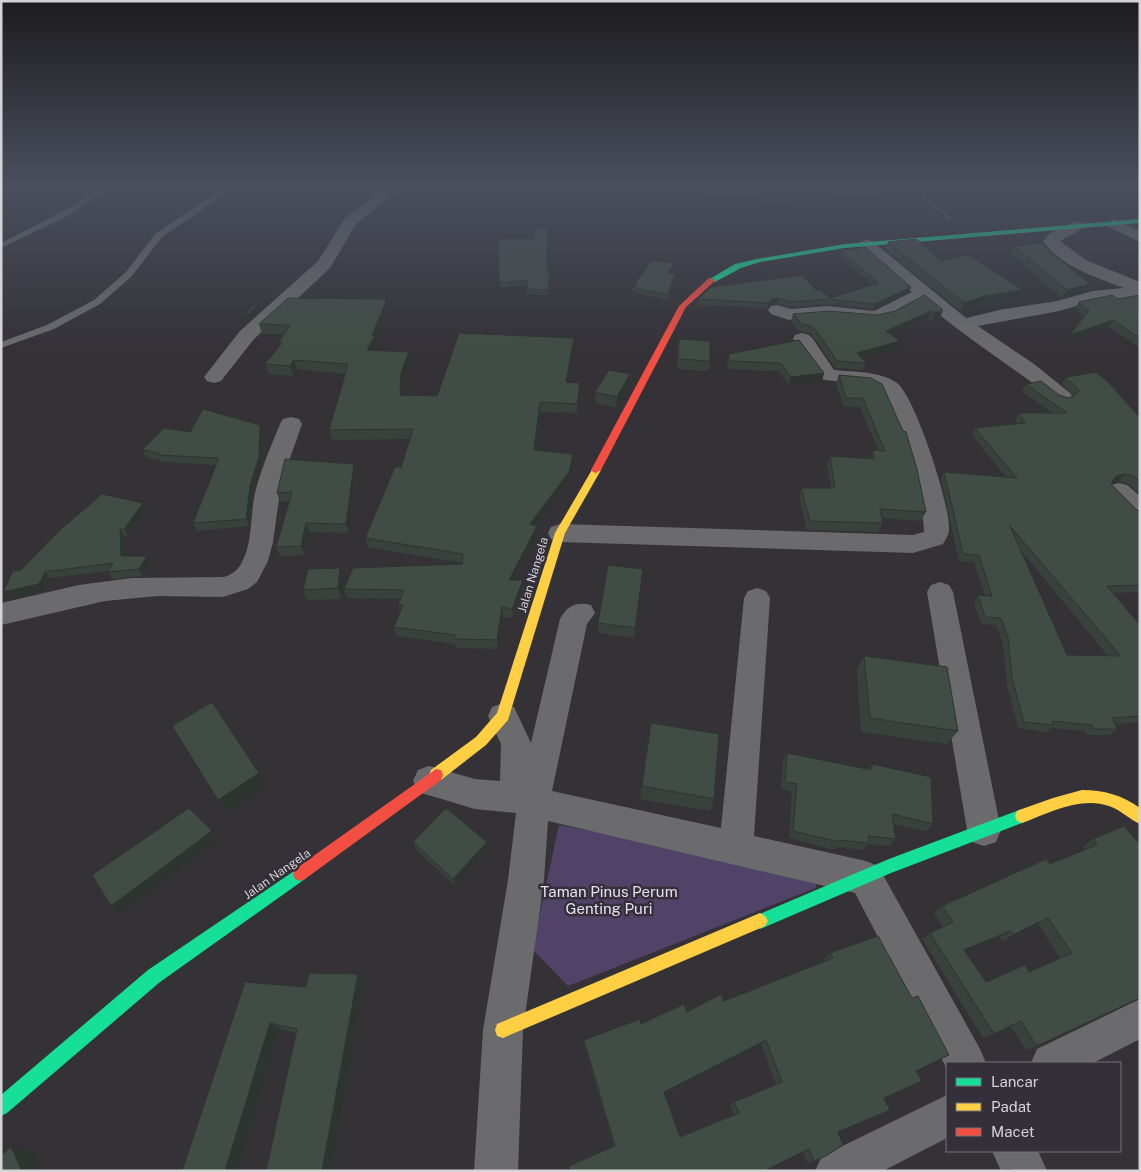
<svg xmlns="http://www.w3.org/2000/svg" width="1141" height="1172" viewBox="0 0 1141 1172" font-family="'Public Sans',sans-serif">
  <style>
    .green { fill: #514367 }
    .lines { fill: none; stroke-linecap: round; stroke-linejoin: round }
    .path { stroke: #6b6a6d; stroke-width: 2; stroke-dasharray: 3 1; stroke-linecap: butt }
    .lane { fill: #6b6b6d; fill-rule: evenodd }
    .street { fill: #6b6b6d; fill-rule: evenodd }
    .fast { fill: #16e098; fill-rule: evenodd }
    .slow { fill: #ffcf43; fill-rule: evenodd }
    .jam { fill: #f24e42; fill-rule: evenodd }
    .wall { fill: #38413b; fill-rule: evenodd }
    .shaded-wall { fill: #2e3530 }
    .building { fill: #414c45; stroke: #2e3530; fill-rule: evenodd }
    .labels { text-anchor: middle; dominant-baseline: central; stroke-width: 5; stroke-linejoin: round; paint-order: stroke }
    .street-label { font-size: 12px; fill: #d5d3d8; stroke: #333039 }
    .near-park-label { font-size: 15px; fill: #e6dff2; stroke: #333039 }
  </style>
  <rect width="100%" height="100%" fill="#343237"/>
  <!-- green -->
  <path class="green" d="M559 825 817 874 816 888 568 986 532 949Z"/>
  <g class="lines">
    <!-- path -->
    <path class="path" d="M925 184 923 198 951 219"/>
    <!-- lane -->
    <path class="lane" d="M108 184H117L64 218 1 248V243L58 214Z
      M230 184H239L162 237 132 276 100 304 54 329 1 348V342L47 325 94 300 126 272 156 233Z"/>
    <!-- street -->
    <path class="street" d="M391 184H407L356 224 330 268 254 339 221 381 214 383 207 381 204 377 240 331 318 261 345 218Z
      M1114 219 1140 231V242L1109 227 1106 224Z
      M1077 221 1082 223 1085 226 1082 229 1060 241 1086 260 1140 282V297L1094 301 1059 311 978 326 1034 364 1070 393 1073 397 1070 401 1063 403 1056 401C1012 366 964 337 922 300L891 317 874 321 827 316 789 320 771 314 768 310 771 306 777 305 791 309 827 306 874 311 912 292 860 247 858 244 866 239 872 241 966 318 1004 309 1057 301 1093 291 1124 288C1096 277 1061 267 1043 241L1050 233Z
      M802 333 809 335 813 339 834 370C854 372 880 371 897 383 915 396 951 507 949 530 949 535 945 540 943 544L913 553 560 542 551 539 548 533 551 527 560 524 913 535 924 532C924 507 898 395 874 386 858 381 838 383 821 379L793 339 795 335Z
      M291 417 299 419 302 424 281 484 273 542 268 561 257 582 248 589 223 597 158 596 105 601 1 625V603L79 585 132 578 223 577C230 576 237 571 241 564 253 544 250 515 255 493 261 469 271 446 280 424L283 419Z
      M1119 483 1127 485 1140 496V518L1132 516 1107 491 1111 485Z
      M940 582 949 585 953 592 1001 830 996 842 984 846 972 842 967 830 927 592 931 585Z
      M757 588 766 591 770 598 754 836 866 861 878 866 980 1049 986 1063H947V1069L855 893 548 821 544 880 523 1030 518 1171H474L483 1030 508 880 516 813 475 809 418 792 413 781 418 770 429 766 475 779 500 781 501 744 488 716 492 707 503 703 514 707 531 743 560 619C567 606 576 601 591 605L595 613 587 624 552 791 721 828 744 598 748 591Z
      M1140 999V1039L1093 1063H1031L1037 1049Z
      M947 1095V1138L883 1171H815L822 1156Z
      M992 1151H1038L1047 1171H1001Z"/>
    <!-- fast -->
    <path class="fast" d="M1140 219V223L845 248 760 262 741 268 715 282 708 280 735 264 757 259 845 244Z
      M1022 809 1027 811 1029 816 1027 821 891 873 760 929 755 926 752 921 755 916 889 859Z
      M300 867 305 869 307 874 305 879 160 982 7 1113 1 1116V1095L148 970Z"/>
    <!-- slow -->
    <path class="slow" d="M596 467 601 470 565 533 508 720 486 745 441 780 436 781 431 780 429 775 431 770 476 737 497 713 555 533 593 468Z
      M1082 790C1104 790 1122 795 1140 808V824C1129 819 1121 810 1109 806 1080 796 1049 813 1022 823L1017 821 1015 816 1017 811 1022 809 1053 798Z
      M760 913 765 916 768 921 765 926 503 1038 497 1036 495 1030 497 1024Z"/>
    <!-- jam -->
    <path class="jam" d="M709 278 716 280 686 307 601 470 596 473 593 472 591 470 679 306Z
      M436 769 441 770 443 775 441 780 305 879 300 881 295 879 293 874 295 869Z"/>
  </g>
  <!-- wall -->
  <path class="wall" d="M696 184H899L898 188 881 189 879 197 761 204 756 197 705 200Z
    M1122 184H1140L1130 187Z
    M498 239 547 270 550 275 548 295 527 294V285L500 288Z
    M888 242 941 261 1023 290 1019 298 981 304 960 311 885 249Z
    M1014 246 1086 291 1062 298 1010 253Z
    M841 250 909 292 874 309 827 304 791 307 777 303 771 304 767 308 697 305 698 299 816 290 830 298 872 285 840 255Z
    M673 268 671 273 674 278 667 300 633 292V287Z
    M925 295 940 317 932 320 928 318 891 335 900 341 897 349 862 359 866 363 863 370 835 368 814 338 810 333 800 332 791 322 793 314 877 315 895 311Z
    M1140 295V348L1109 327 1066 342 1084 316 1075 308 1079 302 1118 299Z
    M389 309 376 340 377 345 374 351 409 352 411 362 403 382 402 395 437 396 573 348 568 382 580 383V392L577 413 540 412 536 450 573 454V464L569 482 536 526H537L538 536 515 580H523V590L513 618 503 617 498 649 456 648 455 644 396 636 394 627 400 612 398 605 400 599 347 598 344 589 462 564V563L368 547 365 538 401 467 410 439 332 440 329 430 346 374 297 369 293 376 269 374 265 364 280 346 279 342 284 334H262L259 324Z
    M679 339 710 361 709 371 677 369V349Z
    M799 340 824 373 822 381 789 385 779 371 728 369 727 361 729 354Z
    M839 375 871 378 926 512 921 521 882 518 883 523 879 532 807 530 799 496 801 488H831L827 464 830 456 870 459 873 450H878L860 407 843 406 836 383Z
    M1066 377 1140 418V494L1128 484 1119 481 1111 483V484L1137 510 1140 511V592L1112 593 1140 625V722L1114 724 1117 729 1110 735H1087L1085 731 1051 728 1047 732 1018 728 1007 685 1003 644 996 625 981 624 974 602 978 595H985L974 562 959 561 941 479 944 472 1006 477 972 435 975 428 1017 423 1015 420 1019 413H1052L1022 391 1026 384 1068 398 1074 396 1062 384ZM1022 552 1108 656 1067 655Z
    M629 385 616 408 595 403V392Z
    M190 432H263L262 464 253 493 249 526 197 531 193 523 216 465 162 462 160 460 146 457 142 450Z
    M354 464 356 473 349 533 310 532 305 555 280 556 276 547 289 501 280 502 277 493Z
    M147 509 128 536H124L125 556H147L151 563 143 576 112 579 108 572V571L50 578 45 591 9 599 21 570Z
    M643 569 634 638 598 633V623Z
    M344 578 342 599 307 600 303 590Z
    M864 656 958 731 947 744 861 732 857 670Z
    M648 736 714 799 710 811 640 799Z
    M787 753 868 769 872 764 933 824 926 831 894 824 896 839 890 846 868 844 863 850 836 847 834 850 789 838 792 792 781 789 783 761Z
    M1124 826 1037 1046 1026 1050 1010 1026 983 1038 922 939 930 933 943 927 934 913 942 906 1084 850 1082 847 1093 839ZM1038 924 1060 958 1029 972 986 982 965 952 1000 937 1003 941Z
    M413 842 488 850 456 886 416 850Z
    M830 953 916 1071 884 1098 838 1132 814 1161 807 1162 803 1152 614 1147 584 1044V1040L724 1001 825 961 824 959ZM761 1044 776 1084 734 1102 730 1105 734 1115 680 1137 665 1094Z
    M358 974 365 982 332 1171H266L296 1033 281 1029 239 1171H182L245 982 306 987Z
    M1011 1169 1012 1171H997L999 1170Z"/>
  <!-- shaded-wall -->
  <path class="shaded-wall" d="M1132 184H1140L1130 187Z
    M674 263 673 268 668 278V273Z
    M675 273 674 278 667 300 668 295Z
    M1090 284 1086 291 1062 298 1067 290Z
    M911 287 909 292 874 309 875 304Z
    M1023 290 1019 298 981 304 960 311 964 303 985 296Z
    M778 298 777 303 771 304 767 308 768 303 772 299Z
    M387 299 389 309 376 340 377 345 369 360 367 350 372 335Z
    M258 305 260 311 241 327 239 322Z
    M943 310 940 317 932 320 935 313Z
    M931 311 928 318 884 338 886 331Z
    M1113 320 1109 327 1066 342 1070 335Z
    M574 338 573 348 566 392V382Z
    M900 341 897 349 854 361 857 353Z
    M409 352 411 362 403 382 402 405 400 395 401 372Z
    M294 360 297 369 293 376 290 366Z
    M824 373 822 381 789 385 791 377Z
    M630 374 629 385 616 408 617 397Z
    M580 383V392L577 413V404Z
    M540 402V412L535 460 534 450Z
    M260 425 263 432 262 464 253 493 249 526 246 519 250 486Z
    M573 454V464L569 482 531 534 530 524Z
    M354 464 356 473 349 533 346 524Z
    M1125 474 1119 481 1111 483 1116 476Z
    M143 503 147 509 128 536 124 529Z
    M306 523 310 532 305 555 301 546Z
    M537 526 538 536 510 589 509 580Z
    M120 529 124 536 125 563 121 556Z
    M147 556 151 563 143 576 139 569Z
    M340 568 344 578 342 599 338 588Z
    M45 572 50 578 45 591 9 599 3 592Z
    M523 580V590L513 618 512 609Z
    M502 607 503 617 498 649 497 640Z
    M212 702 268 786 229 813 218 800Z
    M212 831 219 839 122 912 111 906Z
    M487 842 488 850 456 886 453 879Z
    M1048 918 1038 924 1003 941 1013 935Z
    M1010 931 1000 937 955 956 964 950Z
    M358 974 365 982 332 1171H322Z
    M270 1023 281 1029 239 1171H225Z
    M766 1040 761 1044 662 1095 664 1092Z
    M11 1147 33 1149 43 1171H22Z"/>
  <!-- building -->
  <path class="building" d="M762 184H822L764 187Z
    M535 228 548 229 547 270H550L548 290 526 289 528 280 499 283 498 239H534Z
    M916 239 941 261 969 255 1023 290 985 296 964 303 888 242Z
    M1040 243 1090 284 1067 290 1014 246Z
    M865 247 911 287 875 304 829 299 792 302 778 298 772 299 768 303 698 299 711 287 803 275 816 290 820 289 830 298 878 283 841 250Z
    M652 260 674 263 668 273H675L668 295 633 287Z
    M925 295 943 310 935 313 931 311 886 331 900 341 857 353 866 363 837 361 816 330 812 326 802 324 793 314 829 311 877 315 895 311Z
    M1112 295 1118 299 1140 295V338L1113 320 1070 335 1089 310 1079 302Z
    M288 298 387 299 372 335 375 336 367 350 409 352 401 372 400 395 437 396 459 333 574 338 566 382 580 383 577 404 540 402 534 450 573 454 569 472 530 524 537 526 509 580H523L512 609 502 607 497 640 454 639 455 635 394 627 403 605H398L404 590 344 589 353 568 462 564 463 554 365 538 395 467H401L413 429 329 430 348 364 294 360 290 366 265 364 282 343 279 342 290 325 259 324Z
    M254 305H258L239 322Z
    M679 339 710 341V361L678 359Z
    M799 340 824 373 791 377 781 363 729 361V354Z
    M609 370 630 374 617 397 595 392Z
    M1096 372 1110 384 1140 418V482L1134 476 1125 474 1116 476 1111 484 1137 510 1140 511V585L1107 586 1140 625V716L1112 718 1117 729H1094L1092 725 1052 721 1053 725 1024 722 1012 678 1008 637 1001 618 985 617 978 595 992 596 979 555 963 554 944 472 1017 478 975 428 1025 423 1019 413H1067L1026 384 1041 381 1059 395 1068 398 1076 395 1079 390 1066 377ZM1010 526 1121 656 1067 655Z
    M839 375 871 378 882 384 903 431 906 432 917 469 926 512 880 509 883 523 810 521 801 488H835L830 456 874 459 873 450 885 451 863 398H846Z
    M203 409 260 425 259 457 250 486 246 519 193 523 219 458 158 455 159 453 142 450 164 428 190 432Z
    M285 459 354 464 346 524 306 523 301 546 276 547 292 492 277 493Z
    M102 494 143 503 124 529H120L121 556H147L139 569 108 572 113 563 45 572 39 584 3 592 13 571 21 570 61 529Z
    M608 565 643 569 635 628 598 623Z
    M340 568 338 588 303 590 308 569Z
    M864 656 947 667 958 731 870 718Z
    M212 702 259 773 218 800 172 726Z
    M651 723 719 734 714 799 642 786Z
    M787 753 872 770V764L931 777 933 824 892 814 896 839 868 836 869 843 839 840V842L793 831 797 784 785 782Z
    M189 808 212 831 111 906 92 875Z
    M446 808 487 842 453 879 413 842Z
    M1124 826 1140 844V998L1037 1046 1021 1021 994 1034 930 933 953 922 942 906 1046 859 1050 864 1097 845 1093 839ZM1048 918 1072 953 1029 972 1025 965 986 982 964 950 1010 931 1013 935Z
    M878 936 912 998 918 996 949 1055 916 1071 922 1081 884 1098 890 1110 838 1132 843 1145 826 1156 814 1161 809 1149 764 1171H570L569 1166 615 1146 584 1040 640 1019 641 1024 684 1004 687 1012 721 994 724 1001 833 958 830 953ZM766 1040 782 1082 734 1102 739 1113 680 1137 664 1092Z
    M309 973 358 974 322 1171H266L297 1029 270 1023 225 1171H182L245 982 306 987Z
    M11 1147 22 1171H1V1155Z"/>
  <!-- sky -->
  <linearGradient id="sky" x2="0" y2="1"><stop stop-color="#1d1c1e"/><stop offset="0.53" stop-color="#4a4f5e"/><stop offset="1" stop-color="#4a4f5e" stop-opacity="0"/></linearGradient>
  <rect width="1141" height="348" fill="url(#sky)"/>
  <g class="labels">
    <!-- street labels -->
    <g class="street-label">
      <text transform="translate(533 575) rotate(-73)">Jalan Nangela</text>
      <text transform="translate(277 874) rotate(-35)">Jalan Nangela</text>
    </g>
    <!-- near-park labels -->
    <g class="near-park-label">
      <text x="609" y="891">Taman Pinus Perum<tspan x="609" dy="17">Genting Puri</tspan></text>
    </g>
  </g>
  <!-- border -->
  <rect width="1141" height="1172" fill="none" stroke="#d5d3d8" stroke-width="5"/>
  <!-- legend -->
  <rect x="946" y="1062" width="175" height="90" fill="#333039" stroke="#747179"/>
  <rect x="956" y="1078" width="25" height="8" fill="#16e098" stroke="#747179"/>
  <text x="991" y="1087" font-size="15" fill="#d5d3d8">Lancar</text>
  <rect x="956" y="1103" width="25" height="8" fill="#ffcf43" stroke="#747179"/>
  <text x="991" y="1112" font-size="15" fill="#d5d3d8">Padat</text>
  <rect x="956" y="1128" width="25" height="8" fill="#f24e42" stroke="#747179"/>
  <text x="991" y="1137" font-size="15" fill="#d5d3d8">Macet</text>
</svg>
